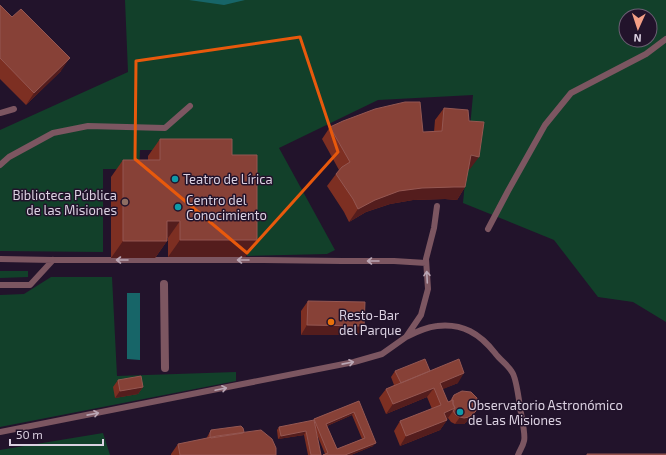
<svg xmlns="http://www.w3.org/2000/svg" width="666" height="455" viewBox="0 0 666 455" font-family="'Exo 2',sans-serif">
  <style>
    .green { fill: #12402a; fill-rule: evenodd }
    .water { fill: #176568 }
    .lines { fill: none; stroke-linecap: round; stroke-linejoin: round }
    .service { stroke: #7c5661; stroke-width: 6 }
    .pedestrian { stroke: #7c5661; stroke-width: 8 }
    .wall { fill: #7d2f22; fill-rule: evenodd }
    .shaded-wall { fill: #541d1d }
    .building { fill: #874137; stroke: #945752; fill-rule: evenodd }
    .oneway { stroke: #baa6b4 }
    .marked { fill: none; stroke: #e8590c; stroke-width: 3; stroke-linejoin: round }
    .culture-dot { fill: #0f9aa8; stroke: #22132b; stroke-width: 1.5 }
    .education-dot { fill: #8d6e63; stroke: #22132b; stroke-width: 1.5 }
    .food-dot { fill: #e8710a; stroke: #22132b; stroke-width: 1.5 }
    .labels { text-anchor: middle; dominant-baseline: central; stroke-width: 3; stroke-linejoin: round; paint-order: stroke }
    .poi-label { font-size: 13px; fill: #dbd1e1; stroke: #22132b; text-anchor: start }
  </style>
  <rect width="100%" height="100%" fill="#22132b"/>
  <!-- green -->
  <path class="green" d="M125 0H666V322L633 302 598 297 554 240 463 203 473 95 378 100 279 148 335 250 327 254 247 256 248 166H227L226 150H140L139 169H103V252L0 251V130L128 72ZM626 16H650V40H626Z
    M0 271H28V277L0 278Z
    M51 277H112L117 376 236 372V381L0 427V295L24 294Z
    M103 433 110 455H0V450Z"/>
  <!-- water -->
  <path class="water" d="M189 0H245L224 5Z
    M127 293H140V360L127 359Z"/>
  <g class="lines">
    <!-- service -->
    <path class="service" d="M0 113 14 109
      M0 165 9 157 53 133 88 126 165 128 190 106
      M488 229 508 191 545 125 571 93 646 54 666 39
      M0 259 53 260H263L342 261H394L426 263
      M0 285H30L53 260
      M406 337C416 332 426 327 437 326 463 323 480 334 495 353 500 360 508 365 512 372 516 377 519 400 520 407 521 415 526 435 524 441 523 446 520 450 518 455
      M0 432 354 362 382 354 406 337 421 315 428 289 426 259 434 228 437 206"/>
    <!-- pedestrian -->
    <path class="pedestrian" d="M164 284 165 368"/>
  </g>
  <!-- wall -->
  <path class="wall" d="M0 5 61 71 26 105 0 79Z
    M444 108 470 169H468L465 187 457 200 445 199 413 200 390 204 366 212 349 222 344 212 327 186 339 170 322 139 330 127 423 132H434L435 120Z
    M160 139 232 155 257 240 245 257H168V238H167V241L155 258H111V177L123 160H148V156Z
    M308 301 364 326 358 335H301V311Z
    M395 371H430L458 383 442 389 448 402 450 401 454 395 476 411 471 418 464 424H455L451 422 448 418 446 419 447 420 440 430 400 446 394 431 400 421 432 409 427 397 386 414 379 398 386 389 394 385 391 377Z
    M118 380 143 387 138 394 115 398 113 387Z
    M359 401 373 446 351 455H323L325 454 316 432 321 455H308L304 435 278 439 277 430 279 427 313 421 314 419ZM352 415 362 439 337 449 327 426Z
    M211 430 243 433 276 455H171V454L178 444 206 439Z"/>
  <!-- shaded-wall -->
  <path class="shaded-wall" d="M70 58 61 71 26 105 34 93Z
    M471 155 479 157 470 169 462 168Z
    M454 187H465L457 200 445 199 413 200 390 204 366 212 349 222 358 209 375 200 399 191 422 188Z
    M167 221H180L168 238H155Z
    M180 240H257L245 257H168Z
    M123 241H167L155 258H111Z
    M307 325 364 326 358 335H301Z
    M464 373 458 383 436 392 440 383Z
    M143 387 138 394 115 398 120 391Z
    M434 388 427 397 386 414 393 404Z
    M455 408 448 418 437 422 444 413Z
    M476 411 471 418 464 424H455L460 417Z
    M354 412 352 415 324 427 326 424Z
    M447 420 440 430 400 446 406 436Z
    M306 431 304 435 278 439 281 436Z
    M376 443 373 446 351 455H345Z"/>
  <!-- building -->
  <path class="building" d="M0 5 12 17 21 9 70 58 34 93 0 58Z
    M405 102H420L423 132 442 131 444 108 468 110 469 121 484 122 479 157 471 155 465 187H454L422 188 399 191 375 200 358 209 353 199 336 174 342 167 350 162 330 127 343 121 375 109Z
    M160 139H232V155H257V240H180V221H167V241H123V160H160Z
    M308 301 365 302 364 326 307 325Z
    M425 359 430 371 401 383 395 371Z
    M459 359 464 373 440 383 448 402 453 400V404L455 408 444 413 447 420 406 436 400 421 441 405 434 388 393 404 386 389Z
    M141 376 143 387 120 391 118 380Z
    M462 391 471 392 477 398 478 407 476 411 469 417 464 418 460 417 456 415 453 411 455 408 453 404V400H452V399L454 395Z
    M359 401 376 443 345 455H323L328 453 314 419ZM354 412 365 438 337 449 326 424Z
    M314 420 321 455H311L306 431 281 436 279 427Z
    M241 426 243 428 244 432 243 433 211 438 210 437V433L211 430Z
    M261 430 272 439 276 448V455H180L178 444 217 436Z
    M587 454H666V455H587Z"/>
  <!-- one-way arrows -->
  <defs><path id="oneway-shaft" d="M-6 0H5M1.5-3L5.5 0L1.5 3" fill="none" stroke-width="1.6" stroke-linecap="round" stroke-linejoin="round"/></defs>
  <g class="oneway">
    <use href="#oneway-shaft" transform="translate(122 260) rotate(-180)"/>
    <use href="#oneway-shaft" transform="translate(243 260) rotate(-180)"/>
    <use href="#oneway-shaft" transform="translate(373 261) rotate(180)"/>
    <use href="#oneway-shaft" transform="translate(427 277) rotate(-93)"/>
    <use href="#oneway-shaft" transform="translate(348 363) rotate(-11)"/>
    <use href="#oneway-shaft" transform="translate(221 389) rotate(-12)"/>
    <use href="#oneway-shaft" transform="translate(93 414) rotate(-11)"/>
  </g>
  <!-- marked area -->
  <path class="marked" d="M300 37 338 152 247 253 135 159 136 61Z"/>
  <!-- markers -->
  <g class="culture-dot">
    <circle cx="175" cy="179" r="4"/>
    <circle cx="178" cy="207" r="4"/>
    <circle cx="460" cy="412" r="4"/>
  </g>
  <circle class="education-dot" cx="125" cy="202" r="4"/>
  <circle class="food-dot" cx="331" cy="322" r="4"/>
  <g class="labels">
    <!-- poi labels -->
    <g class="poi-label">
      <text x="183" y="179">Teatro de Lírica</text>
      <text x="117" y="195" text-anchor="end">Biblioteca Pública<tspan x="117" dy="15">de las Misiones</tspan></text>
      <text x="186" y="200">Centro del<tspan x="186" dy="15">Conocimiento</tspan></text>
      <text x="339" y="315">Resto-Bar<tspan x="339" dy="15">del Parque</tspan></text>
      <text x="468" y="405">Observatorio Astronómico<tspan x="468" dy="15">de Las Misiones</tspan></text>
    </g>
  </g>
  <!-- north arrow -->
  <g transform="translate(638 28) rotate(183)"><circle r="19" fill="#22132b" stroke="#6c5f74"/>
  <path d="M0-3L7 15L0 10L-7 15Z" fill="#f39f86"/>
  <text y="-6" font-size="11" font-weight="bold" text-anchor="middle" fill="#dbd1e1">N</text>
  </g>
  <!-- scale -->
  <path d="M10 439v6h93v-6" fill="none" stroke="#dbd1e1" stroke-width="2"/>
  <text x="16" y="439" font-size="12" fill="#dbd1e1" stroke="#22132b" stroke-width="3" paint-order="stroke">50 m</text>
</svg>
